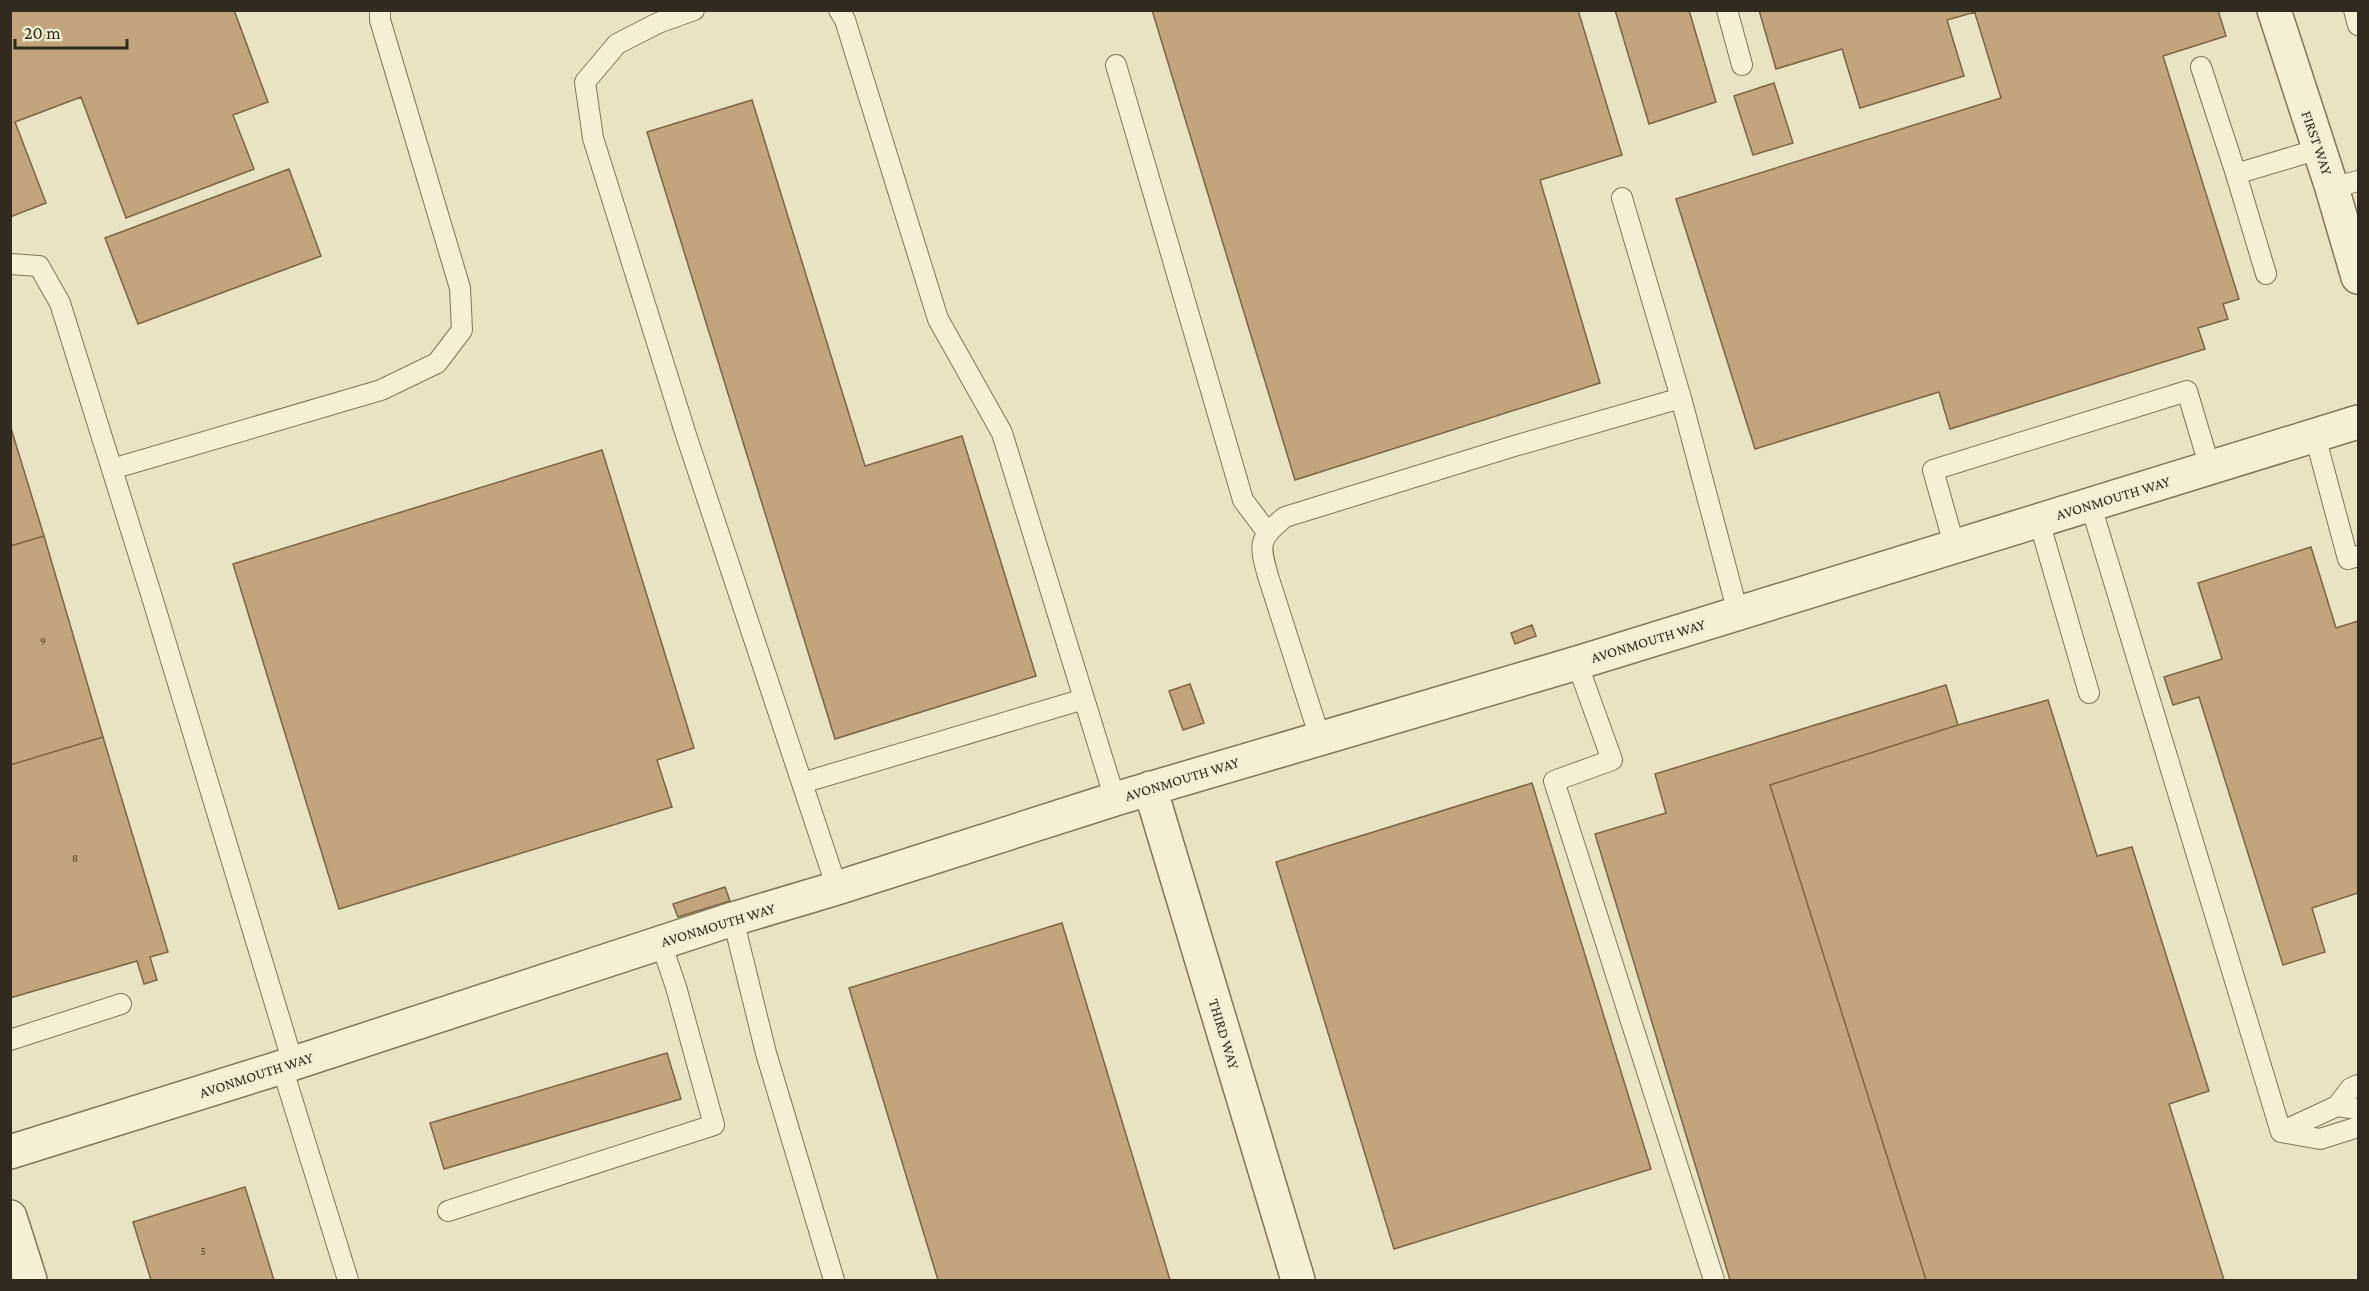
<svg xmlns="http://www.w3.org/2000/svg" width="2369" height="1291" viewBox="0 0 2369 1291" font-family="'Crimson Pro',serif">
  <style>
    .building { fill: #c2a57c; stroke: #7c6444; stroke-width: 1.5 }
    .lines { fill: none; stroke-linecap: round; stroke-linejoin: round }
    .service-casing { stroke: #80755b; stroke-width: 22 }
    .minor-casing { stroke: #80755b; stroke-width: 36 }
    .service { stroke: #f4f0d4; stroke-width: 20 }
    .minor { stroke: #f4f0d4; stroke-width: 33 }
    .labels { text-anchor: middle; dominant-baseline: central; stroke-width: 4.5; stroke-linejoin: round; paint-order: stroke }
    .number-label { font-size: 12px; fill: #554a36 }
    .street-label { font-size: 15px; fill: #312b1e; stroke: #f1edd1 }
  </style>
  <rect width="100%" height="100%" fill="#e8e3c2"/>
  <!-- building -->
  <path class="building" d="M10 10H234L268 102 233 115 254 169 126 218 81 97 15 122 46 203 10 217Z
    M1152 10H1578L1622 155 1540 180 1600 383 1295 480Z
    M1615 10H1689L1716 102 1649 124Z
    M1759 10H1974L1975 12 1947 20 1964 76 1860 108 1842 49 1776 69Z
    M1974 10H2218L2226 36 2163 56 2239 299 2223 304 2228 319 2198 328 2205 349 1950 429 1939 392 1755 449 1676 199 2001 98Z
    M1774 83 1793 143 1753 155 1734 96Z
    M752 100 865 466 962 436 1036 676 835 739 647 132Z
    M289 169 321 256 138 324 105 238Z
    M10 425 44 536 10 546Z
    M602 450 694 748 657 760 672 807 339 909 233 564Z
    M44 536 103 737 10 765V546Z
    M2311 547 2336 628 2358 621V893L2312 908 2325 952 2283 965 2199 697 2173 705 2164 677 2222 659 2198 583Z
    M1532 625 1536 636 1515 644 1511 633Z
    M1190 684 1204 723 1183 730 1169 691Z
    M1946 685 1958 725 1770 785 1926 1280H1730L1595 834 1666 813 1655 774Z
    M2048 700 2097 856 2132 847 2209 1091 2169 1104 2224 1280H1926L1770 785 1958 725Z
    M103 737 168 952 150 957 157 980 144 984 137 961 10 998V765Z
    M1532 783 1651 1169 1394 1249 1276 862Z
    M725 887 730 901 678 917 673 904Z
    M1062 923 1170 1280H938L849 988Z
    M667 1053 681 1099 444 1169 430 1123Z
    M245 1187 274 1280H151L133 1222Z"/>
  <g class="lines">
    <defs>
      <path id="service" d="M694 10 658 23 617 44 585 82 593 138 686 435 837 888
        M839 10 845 20 938 319 1002 433 1115 799
        M1727 10 1742 65
        M2354 10 2358 25
        M1116 65 1243 500 1267 532
        M2201 67 2236 174
        M2332 188 2358 181
        M1622 198 1681 398 1738 613
        M10 264 39 266 60 303 151 594 293 1063
        M2266 274 2236 174 2319 149
        M2315 436 2348 559 2358 556
        M112 469 381 390 437 363 462 330 460 288 380 20V10
        M2091 506 2281 1132
        M2039 521 2089 693
        M1955 548 1933 470 2187 391 2210 468
        M1577 663 1612 760 1554 781 1714 1280
        M1320 738 1268 576C1259 544 1258 539 1285 517L1511 447 1681 398
        M802 783 1084 699
        M733 919 766 1053 834 1280
        M10 1040 121 1004
        M282 1067 348 1280
        M2337 1106 2358 1109
        M2281 1132 2337 1106 2351 1088 2358 1085
        M2281 1132 2320 1139 2358 1127
        M448 1211 714 1125 676 987 661 943"/>
      <path id="minor" d="M2274 10 2332 188 2358 277
        M1150 788 1298 1280
        M10 1152 282 1067 733 919 837 888 1115 799 1577 663 2358 422
        M10 1217 30 1280"/>
    </defs>
    <!-- service casing -->
    <use href="#service" class="service-casing"/>
    <!-- minor casing -->
    <use href="#minor" class="minor-casing"/>
    <!-- service -->
    <use href="#service" class="service"/>
    <!-- minor -->
    <use href="#minor" class="minor"/>
  </g>
  <g class="labels">
    <!-- number labels -->
    <g class="number-label">
      <text x="43" y="641">9</text>
      <text x="75" y="858">8</text>
      <text x="203" y="1251">5</text>
    </g>
    <!-- street labels -->
    <g class="street-label">
      <text transform="translate(2317 143) rotate(71)">FIRST WAY</text>
      <text transform="translate(2113 498) rotate(-17)">AVONMOUTH WAY</text>
      <text transform="translate(1648 641) rotate(-17)">AVONMOUTH WAY</text>
      <text transform="translate(1182 779) rotate(-17)">AVONMOUTH WAY</text>
      <text transform="translate(718 925) rotate(-17)">AVONMOUTH WAY</text>
      <text transform="translate(1224 1034) rotate(73)">THIRD WAY</text>
      <text transform="translate(256 1075) rotate(-18)">AVONMOUTH WAY</text>
    </g>
  </g>
  <!-- border -->
  <rect width="2369" height="1291" fill="none" stroke="#312b1e" stroke-width="24"/>
  <!-- scale -->
  <path d="M15 39v9h112v-9" fill="none" stroke="#312b1e" stroke-width="3"/>
  <text x="24" y="39" font-size="18" fill="#312b1e" stroke="#f1edd1" stroke-width="4.5" paint-order="stroke">20 m</text>
</svg>
